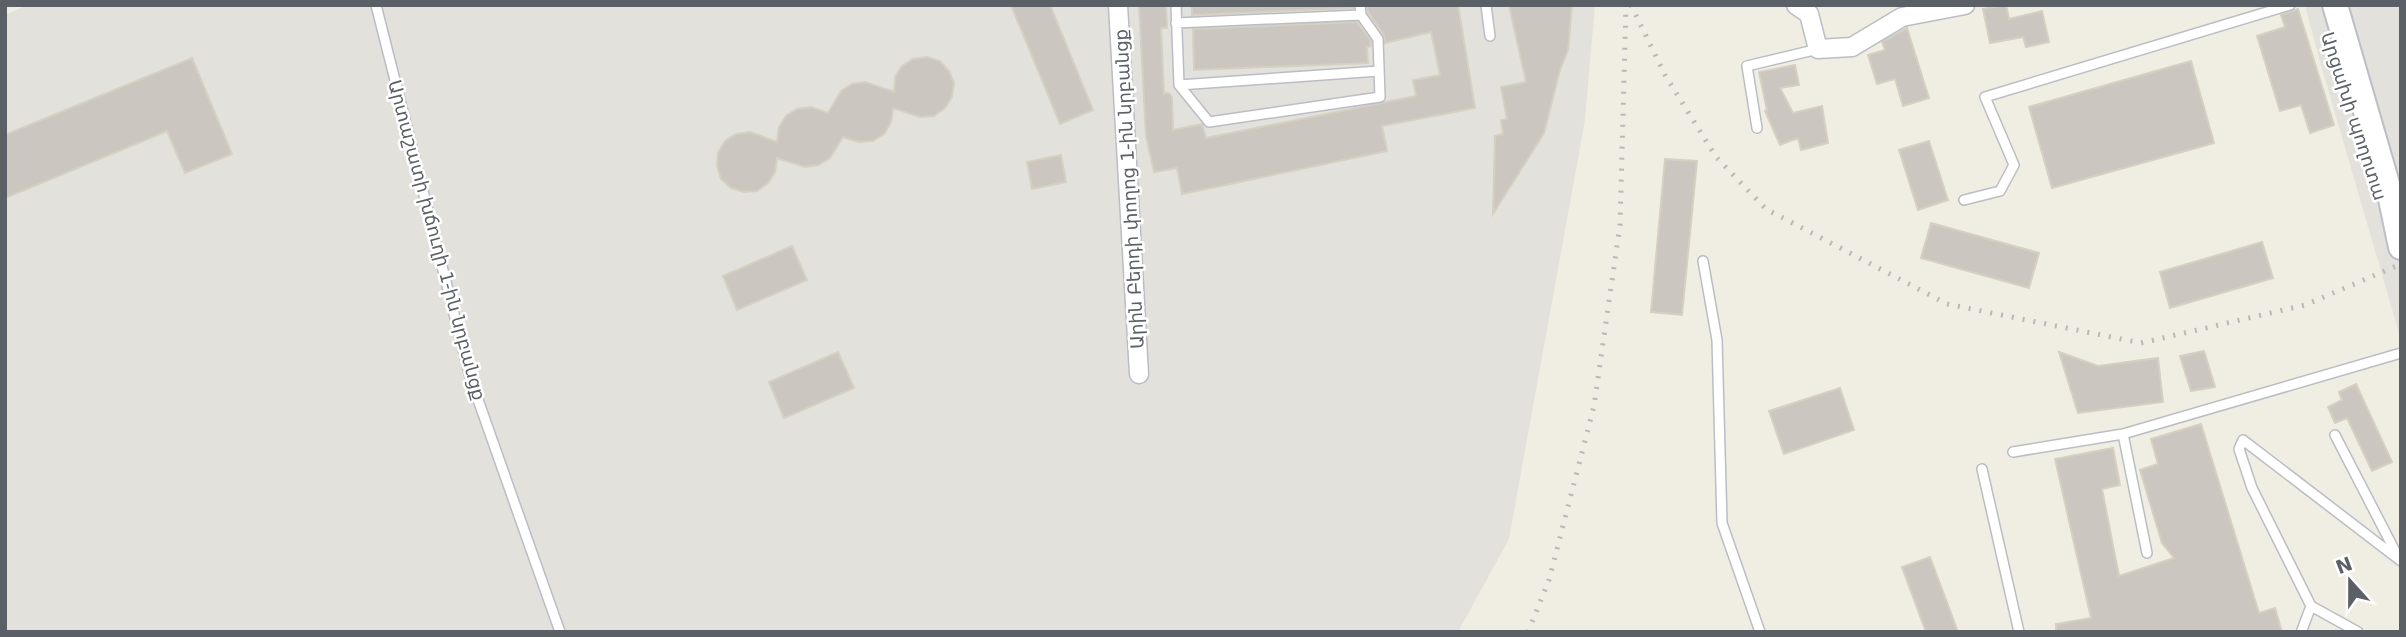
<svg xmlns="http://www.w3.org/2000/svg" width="2406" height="637" viewBox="0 0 2406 637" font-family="'DejaVu Sans','Noto Sans Armenian',sans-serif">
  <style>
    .industrial { fill: #e3e1db }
    .building { fill: #cbc7c0; stroke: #d5d0c1; stroke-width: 2 }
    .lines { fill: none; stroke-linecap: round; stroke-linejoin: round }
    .lane-casing { stroke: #bbbdc4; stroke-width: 12 }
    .street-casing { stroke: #bbbdc4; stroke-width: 21 }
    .secondary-casing { stroke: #bcbfc6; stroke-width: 28 }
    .lane { stroke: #fff; stroke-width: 9 }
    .street { stroke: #fff; stroke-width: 18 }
    .secondary { stroke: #fff; stroke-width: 24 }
    .rail { stroke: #b7b8b9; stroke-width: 5; stroke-dasharray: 2 9; stroke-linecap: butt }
    .labels { text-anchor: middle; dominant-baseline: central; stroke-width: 5; stroke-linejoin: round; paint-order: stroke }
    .street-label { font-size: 18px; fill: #5b5f66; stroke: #fff }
  </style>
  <rect width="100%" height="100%" fill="#f0eee3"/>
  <!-- industrial -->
  <path class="industrial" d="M27 5H1595L1585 120 1509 539 1458 632H5V15Z
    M2305 5H2401V340L2319 58Z"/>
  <!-- building -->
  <path class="building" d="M1011 5H1050L1093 110 1060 124Z
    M1139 5H1166L1167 28H1161L1164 94 1169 93 1172 97 1173 130 1202 124 1206 138 1416 96 1413 80 1440 75 1431 32 1385 43 1384 35 1368 12 1367 5H1458L1475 108 1382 126 1387 151 1182 194 1177 168 1154 172 1146 136Z
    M1192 5H1353V8L1192 15Z
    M1509 5H1572L1568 50 1560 70 1544 133 1493 214 1495 136 1503 134 1501 120 1507 119 1501 87 1526 82Z
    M2006 5 2009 19 2042 11 2049 42 2026 47 2023 37 1990 43 1983 9Z
    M2298 9 2334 125 2310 133 2301 105 2280 111 2257 36 2285 27 2281 15Z
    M1357 22 1371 41V46L1367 47 1368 63 1194 70 1193 29Z
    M1907 28 1929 98 1903 106 1895 79 1877 84 1868 55 1885 50 1882 42Z
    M927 57 940 61 949 71 954 83 952 97 945 108 934 116 920 117 893 108 891 122 884 134 873 141 859 142 843 137 830 158 818 165 805 167 777 158 775 172 768 183 757 191 744 192 731 188 721 179 717 166 718 153 725 141 736 134 750 132 777 142 779 127 786 116 797 109 811 107 828 113 841 91 852 84 865 82 894 92 895 77 902 66 913 59Z
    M192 58 232 154 185 173 167 131 5 198V135Z
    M2191 61 2214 143 2052 188 2029 107Z
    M1795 65 1799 85 1780 88 1793 113 1822 106 1828 143 1801 150 1798 138 1780 145 1765 111 1767 110 1759 72Z
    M1929 141 1948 200 1918 210 1899 150Z
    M1061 155 1066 182 1032 189 1027 162Z
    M1665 159 1697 161 1682 315 1651 312Z
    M1931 223 2039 253 2029 288 1921 258Z
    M2262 242 2273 278 2170 308 2160 272Z
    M792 246 807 280 737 310 723 276Z
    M2204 351 2215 387 2191 391 2180 356Z
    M838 352 854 388 784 418 769 382Z
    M2059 352 2098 366 2158 358 2163 402 2078 413Z
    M2356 384 2392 462 2372 471 2347 418 2335 423 2328 407 2342 400 2339 392Z
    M1840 388 1854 430 1784 454 1769 411Z
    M2201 424 2259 613 2275 608 2282 632H2056V624L2091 618 2055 459 2113 448 2120 485 2102 489 2119 576 2174 558 2162 543 2140 470 2158 464 2151 439Z
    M1930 557 1958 632H1926L1902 567Z"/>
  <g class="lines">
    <defs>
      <path id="lane" d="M376 5 470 377 560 632
        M1176 5 1179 85 1379 71
        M1486 5 1490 36
        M1176 23 1361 15
        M1179 85 1209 122 1380 97 1378 39 1361 15 1360 5
        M1757 128 1747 66 1818 49
        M1964 200 2000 191 2014 165 1985 97 2290 5
        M1703 261 1717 340 1722 523 1760 632
        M2123 434 2147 553
        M2335 435 2396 553
        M2013 452 2123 434 2401 353
        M1982 469 2019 632
        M2311 606 2358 632
        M2302 630 2311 606 2252 488 2239 449 2243 440 2401 561"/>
      <path id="street" d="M1118 5 1139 374
        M1796 5 1809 14 1818 49 1852 47 1902 17 1965 5"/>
      <path id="secondary" d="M2335 5 2390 194 2401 247"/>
    </defs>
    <!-- lane casing -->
    <use href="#lane" class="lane-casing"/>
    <!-- street casing -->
    <use href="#street" class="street-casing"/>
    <!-- secondary casing -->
    <use href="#secondary" class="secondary-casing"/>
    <!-- lane -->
    <use href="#lane" class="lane"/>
    <!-- street -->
    <use href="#street" class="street"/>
    <!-- secondary -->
    <use href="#secondary" class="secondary"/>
    <!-- rail -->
    <path class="rail" d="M1631 5 1665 75 1716 157 1766 209 1947 304 2141 343 2305 305 2401 264
      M1528 632 1549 580 1594 406 1620 225 1626 5"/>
  </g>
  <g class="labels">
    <!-- street labels -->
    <g class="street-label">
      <text transform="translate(2354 116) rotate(72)">Արցախի պողոտա</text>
      <text transform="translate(1129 189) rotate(-93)">Արին Բերդի փողոց 1-ին նրբանցք</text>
      <text transform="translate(437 240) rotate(75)">Արտաշատի խճուղի 1-ին նրբանցք</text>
    </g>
  </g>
  <!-- border -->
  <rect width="2406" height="637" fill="none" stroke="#5b5f66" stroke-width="14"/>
  <!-- north arrow -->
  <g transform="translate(2350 581) rotate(339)" stroke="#ffffff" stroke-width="5" paint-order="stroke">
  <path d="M0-5L12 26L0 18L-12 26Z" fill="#5b5f66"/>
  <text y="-10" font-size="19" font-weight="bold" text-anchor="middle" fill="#5b5f66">N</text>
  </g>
</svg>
